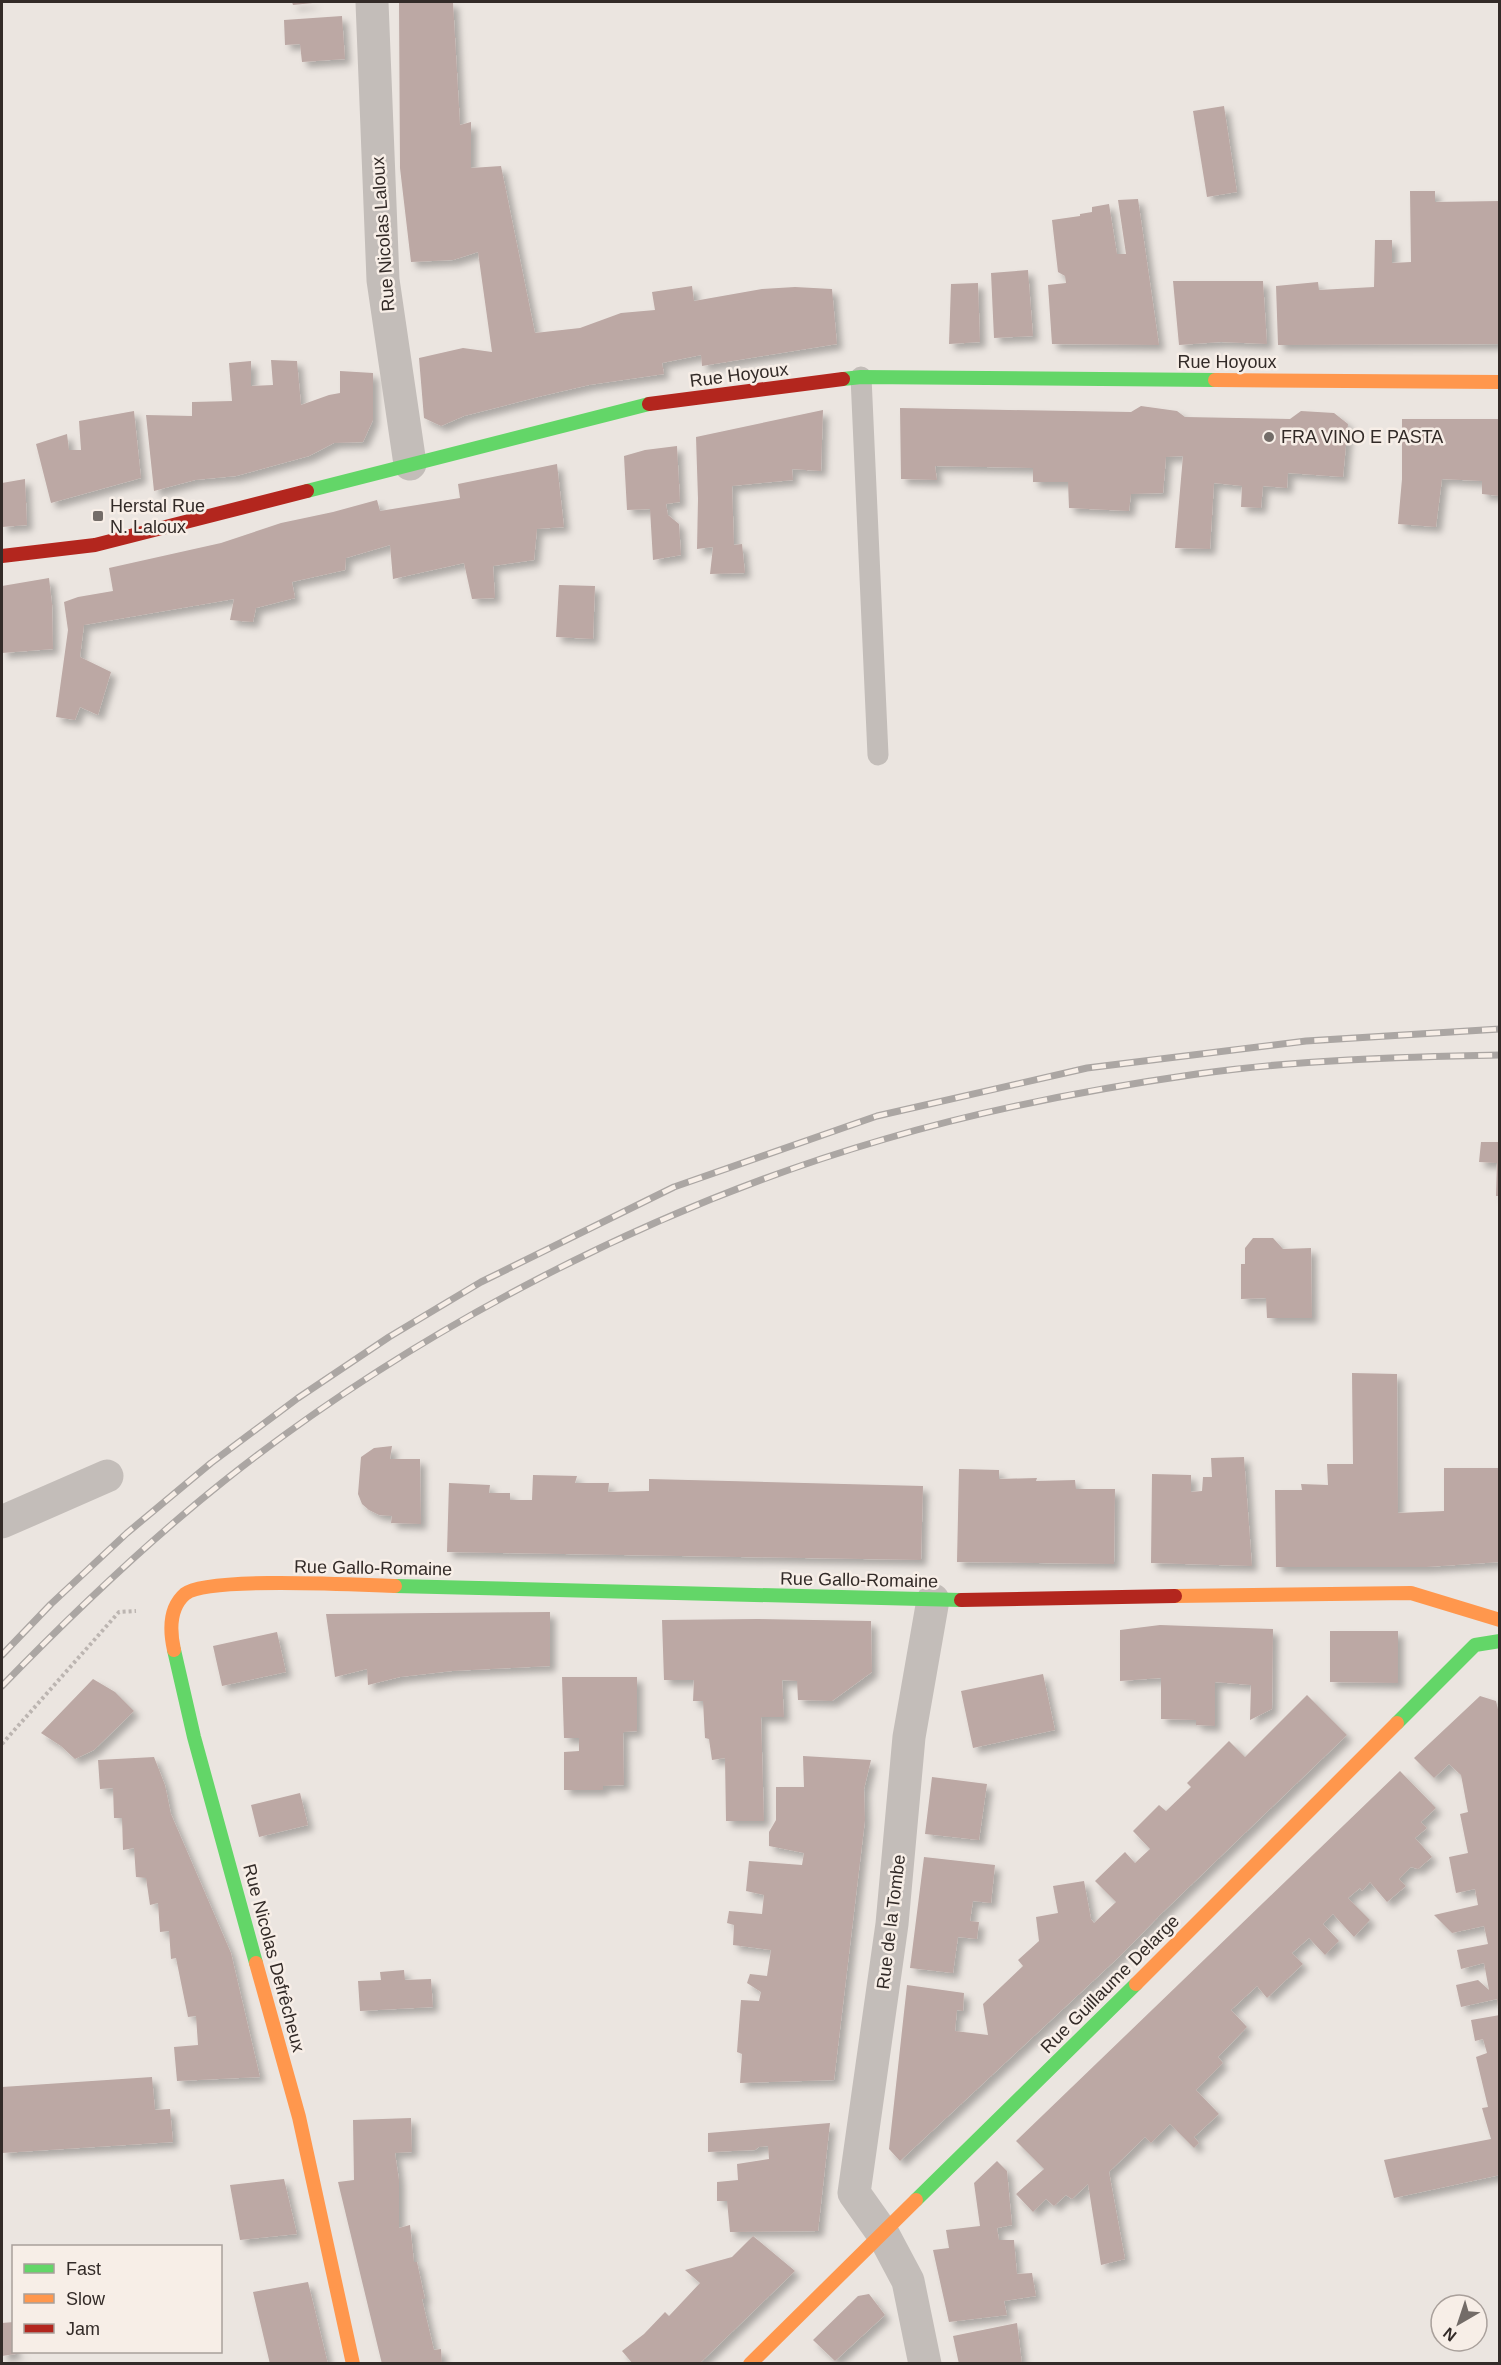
<svg xmlns="http://www.w3.org/2000/svg" width="1501" height="2365" viewBox="0 0 1501 2365" font-family="Arial,sans-serif">
  <style>
    .building { fill: #bca8a4; filter: url(#shadow) }
    .lines { fill: none; stroke-linecap: round; stroke-linejoin: round }
    .path { stroke: #bcb5b1; stroke-width: 4; stroke-dasharray: 3 3; stroke-linecap: butt }
    .lane { stroke: #c3bdb9; stroke-width: 21 }
    .street { stroke: #c3bdb9; stroke-width: 33 }
    .fast { stroke: #63d668; stroke-width: 14 }
    .slow { stroke: #ff974d; stroke-width: 14 }
    .jam { stroke: #b3261e; stroke-width: 14 }
    .rail-casing { stroke: #aba6a3; stroke-width: 7 }
    .rail { stroke: #f7eee7; stroke-width: 4.5; stroke-dasharray: 14; stroke-linecap: butt }
    .poi-dot { fill: #736c68; stroke: #f7eee7; stroke-width: 2 }
    .labels { text-anchor: middle; dominant-baseline: central; stroke-width: 5; stroke-linejoin: round; paint-order: stroke }
    .street-label { font-size: 18px; fill: #332b28; stroke: #f7eee7 }
    .poi-label { font-size: 18px; fill: #332b28; stroke: #f7eee7; text-anchor: start }
  </style>
  <defs>
    <filter id="shadow"><feDropShadow dx="5.5" dy="5.5" stdDeviation="3" flood-color="#0004"/></filter>
  </defs>
  <rect width="100%" height="100%" fill="#ebe5e0"/>
  <!-- building -->
  <path class="building" d="M292 2H313V3L293 5Z
    M399 2H453L460 125 471 122V168L501 166 535 333 580 328 621 313 655 310 652 292 692 286 694 301 762 289 795 287 832 289 837 344 702 366 701 355 662 363 664 374 589 385 542 396 464 416 441 426 424 418 419 358 463 348 492 352 478 252 453 260 411 262 400 168Z
    M342 16 345 59 302 62 300 44 285 45 284 20Z
    M1224 106 1237 192 1207 197 1193 111Z
    M1410 191H1435V202L1500 201V344L1278 345 1276 286 1318 282 1319 290 1374 287 1375 240H1392V263L1411 262Z
    M1138 199 1159 345 1052 344 1048 285 1066 283 1065 276 1058 272 1052 220 1080 216V214L1092 212V207L1109 204 1117 254H1126L1118 200Z
    M1028 270 1033 336 994 338 991 273Z
    M1173 281H1263L1267 344 1221 342 1179 345Z
    M978 283 980 342 949 344 951 284Z
    M271 360 297 361 301 405 329 395 340 393V371L373 373V420L363 442 334 443 309 456 236 476 195 480 154 491 146 415 192 416V402L232 401 229 363 251 361V386L273 385Z
    M1141 406 1177 411 1185 417 1290 419 1301 411 1334 413 1348 424 1343 477 1288 473 1287 488 1263 486 1261 508 1241 507 1242 486 1214 483 1210 549 1175 548 1183 456 1166 457 1163 493 1131 494 1129 511 1069 508 1068 482H1033V468L935 466 937 480 901 479 900 408 1131 412Z
    M823 410 821 471 792 469 793 480 732 486 734 545 742 544 745 573 710 574 713 547 697 549 698 499 696 437Z
    M134 411 141 478 51 503 36 444 67 434 69 450H81L79 421Z
    M1402 419H1500V496L1482 494V481L1442 479 1436 527 1398 524 1402 479Z
    M677 446 680 502 666 504 668 515 679 524 681 555 653 560 650 509 627 510 624 456 645 450Z
    M557 464 564 527 537 529 534 560 493 566 495 598 472 599 464 563 393 579 390 545 346 558 345 570 292 582 295 598 256 608 253 622 230 620 234 599 84 625 80 657 111 672 98 715 80 707 75 720 56 717 68 630 64 602 78 597 113 591 109 568 221 543 281 523 333 512 377 500 380 511 460 498 458 484Z
    M25 479 27 525 2 527V483Z
    M49 578 52 604 53 649 2 653V586Z
    M559 585 595 586 593 639 556 637Z
    M1481 1142H1500V1196H1496L1497 1163 1479 1162Z
    M1253 1238H1273L1283 1249 1311 1248 1312 1318H1267L1266 1298 1241 1299V1264H1245V1248Z
    M1352 1373 1397 1374 1398 1513 1444 1511V1468H1500V1562L1426 1567H1276L1275 1490H1302L1301 1484 1328 1485 1327 1464H1353Z
    M392 1446 390 1459H420L421 1524 391 1523 392 1516 379 1515 369 1510 362 1504 358 1494 361 1457 374 1448Z
    M1244 1457 1252 1566 1151 1563 1152 1474 1191 1475V1492L1202 1491 1203 1477H1212L1211 1458Z
    M959 1469 999 1470V1479L1037 1478 1036 1481 1075 1480 1076 1489H1115L1114 1564 957 1562Z
    M533 1475 577 1476 575 1483H609L608 1492 649 1491V1479L923 1486 921 1560 447 1552 449 1483 490 1485 489 1493H510V1500H532Z
    M550 1612V1666L452 1671 400 1677 368 1685 367 1669 335 1677 326 1614Z
    M758 1619 871 1621 872 1672 832 1701 798 1700 797 1681 782 1680 784 1717H761L764 1821H726L725 1758 712 1760 709 1739 705 1738 703 1701H693L694 1680H664L662 1620Z
    M1160 1625 1273 1629 1272 1709 1250 1720 1251 1685 1215 1682V1726L1196 1725V1720L1161 1719V1678L1120 1681V1630Z
    M1330 1631H1398V1683L1330 1682Z
    M277 1632 286 1672 222 1686 213 1646Z
    M1043 1674 1055 1730 973 1748 961 1691Z
    M562 1677H637V1731L623 1732 624 1785 603 1786V1790H564V1752L579 1751V1738H564Z
    M93 1679 115 1692 134 1711 94 1750 75 1759 61 1746 41 1733Z
    M1307 1695 1347 1735 1161 1914 1121 1955 900 2161 889 2149 907 1985 964 1993 963 2011 957 2010 955 2031 988 2035 983 2004 1023 1966 1018 1960 1039 1941 1036 1917 1058 1913 1053 1886 1084 1881 1091 1919 1094 1923 1116 1902 1095 1881 1125 1852 1135 1863 1150 1849 1133 1831 1159 1805 1166 1811 1191 1787 1187 1783 1229 1741 1245 1757Z
    M1480 1696 1496 1701 1500 1718 1498 2007 1497 1999 1461 2007 1456 1985 1478 1980 1489 1990 1484 1963 1461 1969 1457 1950 1488 1944 1484 1926 1452 1933 1434 1915 1478 1905 1475 1889 1456 1893 1449 1857 1468 1853 1460 1814 1468 1812 1461 1775 1449 1764 1434 1778 1414 1758Z
    M803 1756 871 1760 864 1789 865 1820 834 2080 740 2083 742 2054 737 2052 741 2000 759 2001 761 1992 747 1983 750 1974 767 1976 771 1950 733 1945 734 1925 727 1923 729 1911 762 1914 764 1895 746 1891 749 1861 802 1865 804 1853 769 1846V1832L776 1820V1787H804Z
    M154 1757 165 1785 171 1814 231 1953 260 2077 177 2081 174 2047 198 2045 196 2016 188 2017 176 1958 171 1959 169 1931 160 1932 158 1903 150 1905 146 1878 136 1877 134 1848 123 1850 122 1818H114L113 1788 100 1789 98 1760Z
    M1400 1771 1436 1808 1421 1822 1427 1828 1415 1838 1432 1857 1418 1869 1411 1867 1399 1879 1406 1886 1387 1902 1370 1882 1362 1891 1360 1888 1348 1898 1370 1920 1354 1937 1333 1914 1323 1924 1339 1941 1325 1955 1309 1938 1292 1953 1303 1964 1267 1998 1257 1986 1231 2010 1247 2027 1218 2057 1223 2063 1196 2090 1219 2114 1194 2137 1199 2143 1194 2148 1170 2124 1151 2143 1145 2137 1109 2172 1125 2259 1101 2265 1088 2184 1072 2199 1066 2195 1054 2206 1046 2199 1033 2212 1016 2194 1044 2169 1016 2141Z
    M932 1777 987 1784 979 1840 925 1834Z
    M300 1793 308 1825 259 1837 251 1805Z
    M924 1857 995 1865 991 1903 973 1901 970 1921 979 1922 977 1939 958 1937 953 1973 910 1968Z
    M404 1970 405 1980 431 1979 433 2007 360 2011 358 1981 381 1980 380 1972Z
    M1500 2015V2175L1394 2198 1384 2160 1491 2139 1482 2108 1488 2107 1476 2057 1487 2053 1483 2039 1475 2041 1471 2020Z
    M152 2077 155 2110 170 2109 173 2142 2 2153V2087Z
    M411 2118 412 2152 395 2153 399 2180V2228L410 2225 414 2262H417L425 2299H422L434 2350 441 2349 442 2364H382L338 2182 354 2180 353 2120Z
    M830 2123 818 2231 730 2232 727 2201H717V2182L738 2180 737 2164 769 2159 768 2146 759 2147 755 2150 708 2152V2133Z
    M997 2161 1007 2171 1012 2225 997 2228 999 2240H1014L1017 2274 1032 2273 1036 2296 1004 2301 1007 2315 949 2322 933 2250 949 2248 946 2230 980 2226 974 2183Z
    M284 2179 297 2234 240 2240 230 2185Z
    M753 2236 795 2271 699 2364H633L622 2351 644 2334 665 2312 669 2316 700 2283 685 2270 732 2257Z
    M308 2282 328 2364H270L253 2292Z
    M869 2294 885 2315 835 2361 813 2340 858 2296Z
    M14 2322V2352L22 2353 2 2356V2323Z
    M1017 2323 1022 2364H959L953 2336Z"/>
  <g class="lines">
    <!-- path -->
    <path class="path" d="M2 1744 119 1612 136 1611"/>
    <!-- lane -->
    <path class="lane" d="M861 377 878 755"/>
    <!-- street -->
    <path class="street" d="M372 2 383 280 410 464
      M2 1522 107 1476
      M925 2364 908 2281 883 2234 854 2193 892 1924 909 1737 933 1600"/>
    <!-- fast -->
    <path class="fast" d="M843 379 861 377 1215 380
      M307 491 649 404
      M395 1586 961 1600
      M174 1650 194 1737 256 1963
      M1397 1723 1475 1645 1500 1641
      M916 2200 1136 1984"/>
    <!-- slow -->
    <path class="slow" d="M1215 380 1500 382
      M1175 1596 1411 1593 1500 1620
      M174 1650C170 1632 169 1608 185 1594 207 1576 360 1585 395 1586
      M256 1963 299 2117 353 2364
      M1136 1984 1397 1723
      M750 2364 916 2200"/>
    <!-- jam -->
    <path class="jam" d="M649 404 843 379
      M2 556 95 545 307 491
      M961 1600 1175 1596"/>
    <defs>
      <path id="rail" d="M2 1655 51 1604 127 1533 211 1463 298 1398 389 1337 481 1282 674 1187 877 1116 1087 1068 1306 1041 1500 1029
        M2 1686C72 1614 145 1544 224 1481 414 1330 651 1207 885 1139 987 1109 1092 1089 1197 1074 1297 1060 1399 1057 1500 1055"/>
    </defs>
    <!-- rail casing -->
    <use href="#rail" class="rail-casing"/>
    <!-- rail -->
    <use href="#rail" class="rail"/>
  </g>
  <!-- markers -->
  <g class="poi-dot">
    <circle cx="1269" cy="437" r="6"/>
    <rect x="92" y="510" width="12" height="12" rx="3"/>
  </g>
  <g class="labels">
    <!-- street labels -->
    <g class="street-label">
      <text transform="translate(383 234) rotate(-94)">Rue Nicolas Laloux</text>
      <text x="1227" y="362">Rue Hoyoux</text>
      <text transform="translate(739 375) rotate(-7)">Rue Hoyoux</text>
      <text transform="translate(373 1568) rotate(1)">Rue Gallo-Romaine</text>
      <text transform="translate(859 1580) rotate(1)">Rue Gallo-Romaine</text>
      <text transform="translate(891 1922) rotate(-83)">Rue de la Tombe</text>
      <text transform="translate(274 1958) rotate(75)">Rue Nicolas Defrêcheux</text>
      <text transform="translate(1110 1984) rotate(-45)">Rue Guillaume Delarge</text>
    </g>
    <!-- poi labels -->
    <g class="poi-label">
      <text x="1281" y="437">FRA VINO E PASTA</text>
      <text x="110" y="506">Herstal Rue<tspan x="110" dy="21">N. Laloux</tspan></text>
    </g>
  </g>
  <!-- border -->
  <rect width="1501" height="2365" fill="none" stroke="#332b28" stroke-width="6"/>
  <!-- legend -->
  <rect x="12" y="2245" width="210" height="108" fill="#f7eee7" stroke="#a9a09b" stroke-width="1.5"/>
  <rect x="24" y="2264" width="30" height="9" fill="#63d668" stroke="#a9a09b" stroke-width="1.5"/>
  <text x="66" y="2275" font-size="18" fill="#332b28">Fast</text>
  <rect x="24" y="2294" width="30" height="9" fill="#ff974d" stroke="#a9a09b" stroke-width="1.5"/>
  <text x="66" y="2305" font-size="18" fill="#332b28">Slow</text>
  <rect x="24" y="2324" width="30" height="9" fill="#b3261e" stroke="#a9a09b" stroke-width="1.5"/>
  <text x="66" y="2335" font-size="18" fill="#332b28">Jam</text>
  <!-- north arrow -->
  <g transform="translate(1459 2323) rotate(219)"><circle r="28" fill="#f7eee7" stroke="#a9a09b" stroke-width="1.5"/>
  <path d="M0-4.5L10 22L0 15L-10 22Z" fill="#736c68"/>
  <text y="-9" font-size="16" font-weight="bold" text-anchor="middle" fill="#332b28">N</text>
  </g>
</svg>
